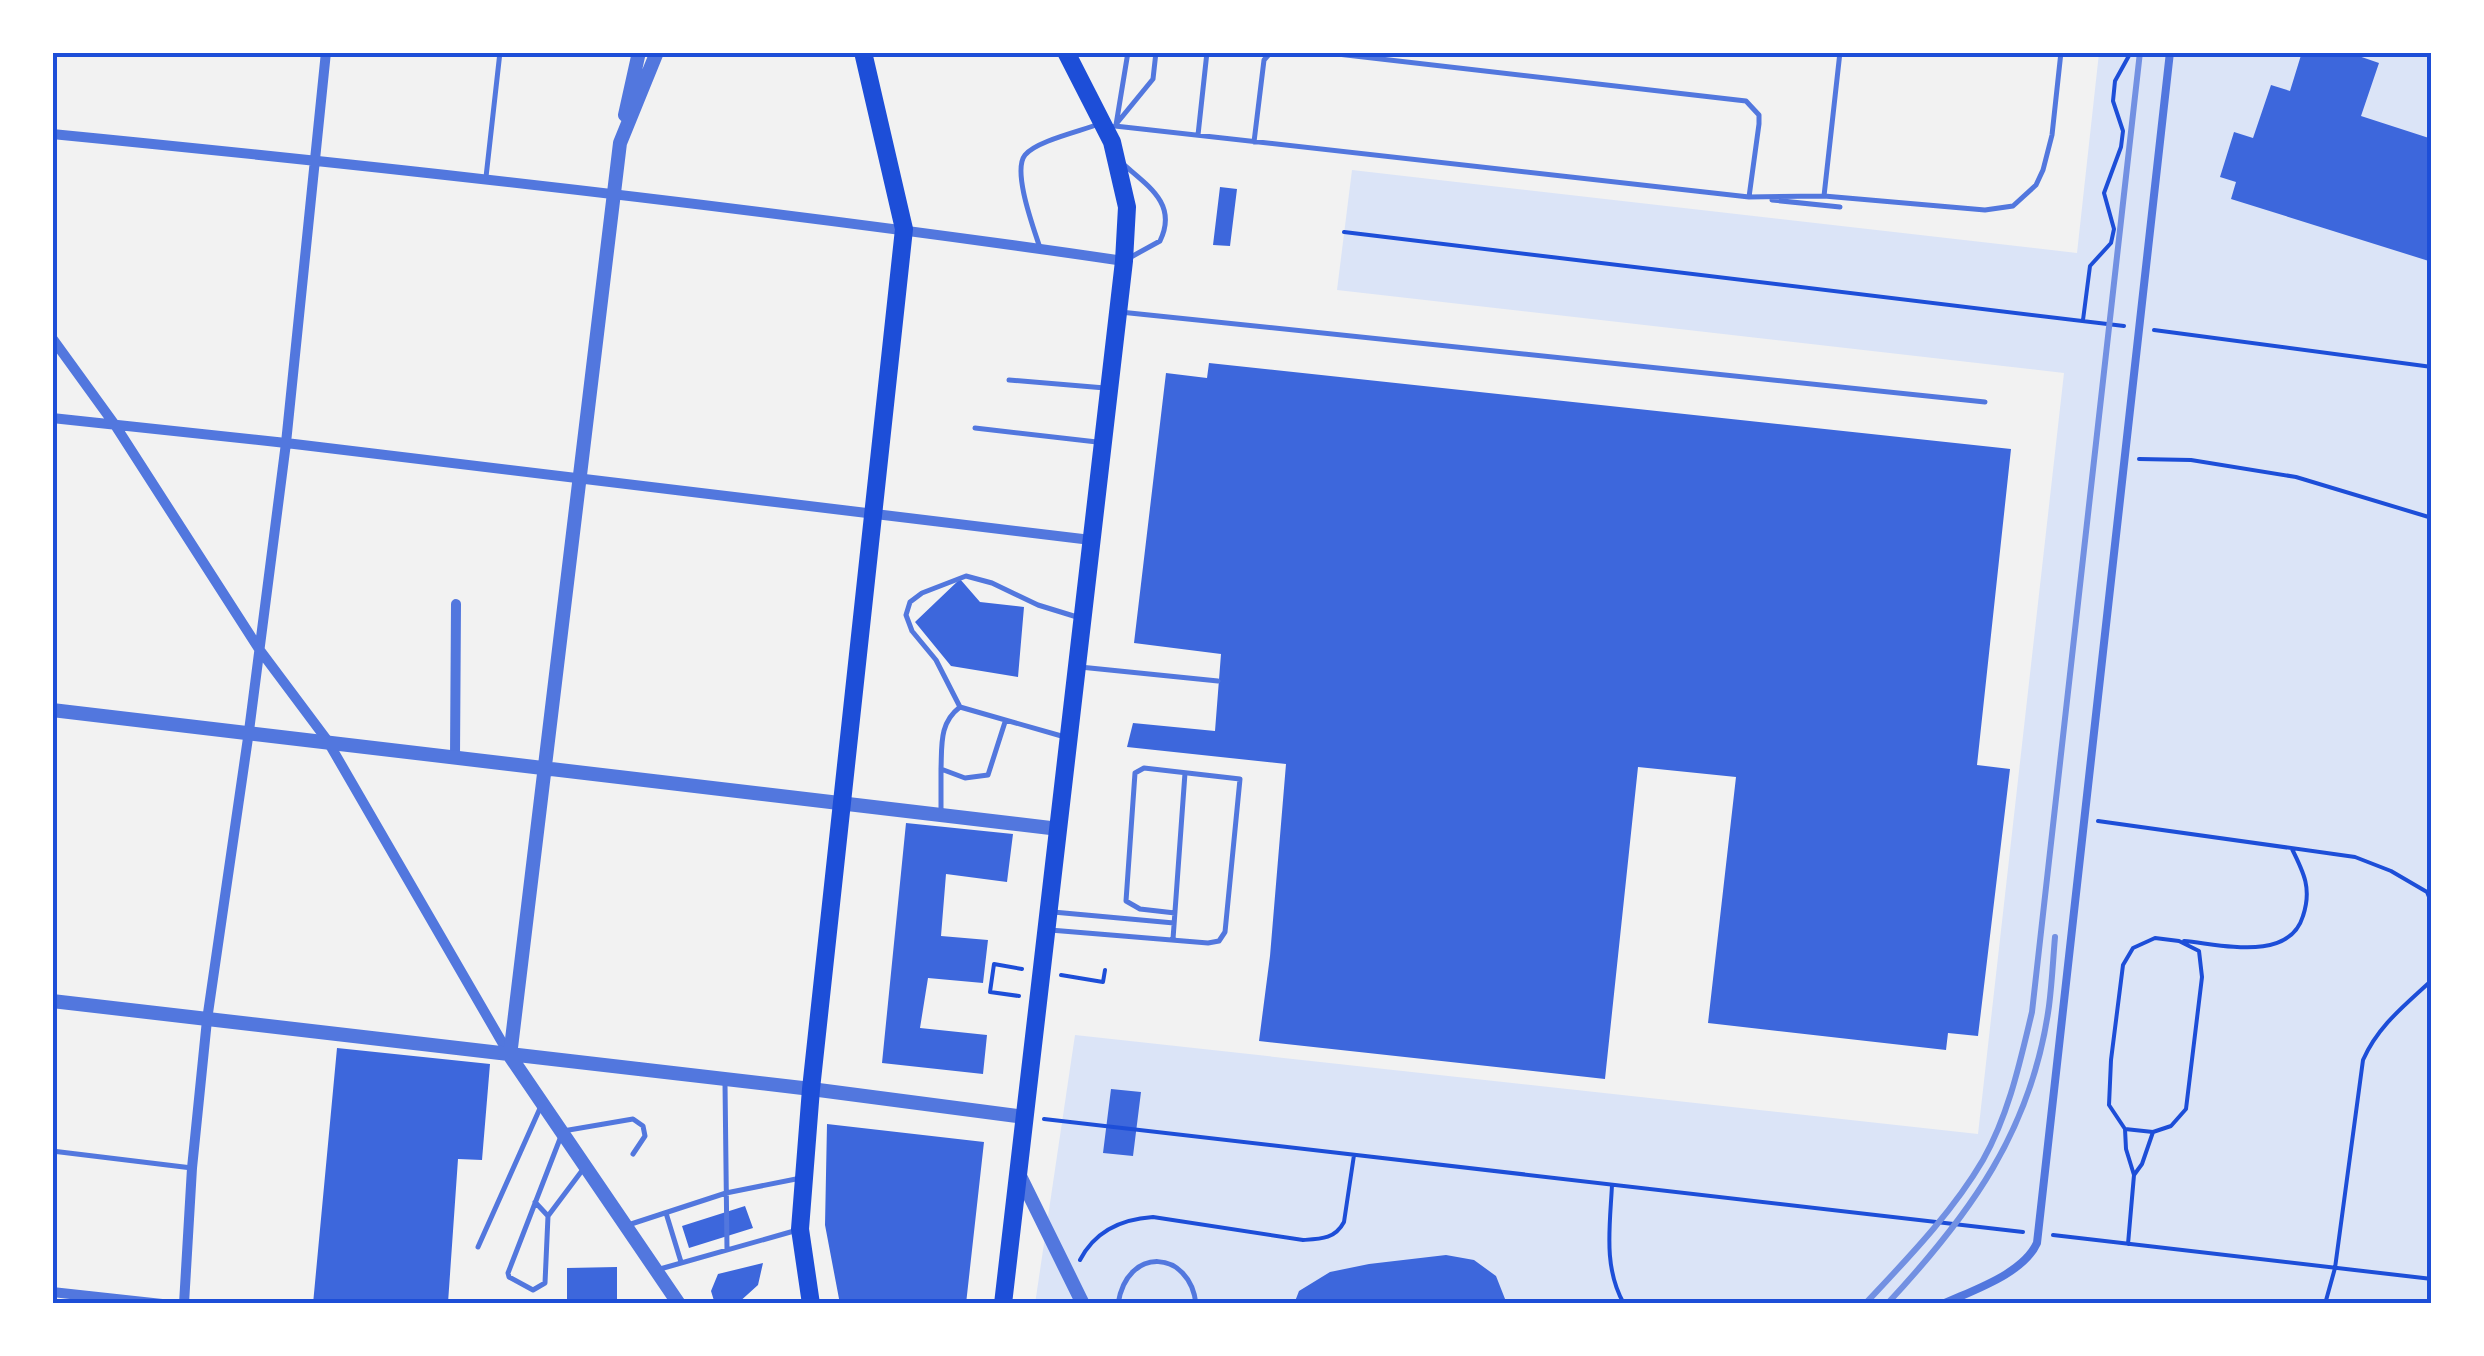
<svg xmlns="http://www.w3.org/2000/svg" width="2484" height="1356" viewBox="0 0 2484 1356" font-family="Raleway,sans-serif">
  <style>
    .green { fill: #dbe4f7 }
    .building { fill: #3d67dc }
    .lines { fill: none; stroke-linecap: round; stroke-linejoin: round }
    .path { stroke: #1d4ed8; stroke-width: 4 }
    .service { stroke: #5277de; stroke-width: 5 }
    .pedestrian { stroke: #5277de; stroke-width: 8 }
    .minor { stroke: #5277de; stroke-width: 10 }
    .tertiary { stroke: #5277de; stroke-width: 14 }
    .primary { stroke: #1d4ed8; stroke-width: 18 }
    .rail { stroke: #7290e2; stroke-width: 6 }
    .neatline { fill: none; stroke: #1d4ed8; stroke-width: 4 }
  </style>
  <rect width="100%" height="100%" fill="#f2f2f2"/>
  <!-- green -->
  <path class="green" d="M2099 53H2431V1303L1035 1304 1075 1035 1978 1134 2064 373 1337 290 1352 170 2077 253Z"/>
  <!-- building -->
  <path class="building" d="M2302 52H2347L2379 63 2361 116 2432 139V262L2231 199 2236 182 2220 177 2234 132 2253 138 2271 85 2290 91Z
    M1220 187 1237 189 1230 246 1213 245Z
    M1209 363 2011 449 1977 765 2010 769 1978 1036 1948 1033 1946 1050 1708 1023 1736 777 1638 767 1605 1079 1259 1041 1270 956 1286 764 1127 747 1133 723 1215 731 1221 654 1134 643 1166 373 1207 378Z
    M960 579 980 602 1024 607 1018 677 951 666 915 622Z
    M906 823 1013 834 1007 882 946 874 941 936 988 940 983 983 928 978 920 1028 987 1035 983 1074 882 1063Z
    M337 1048 490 1064 482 1160 458 1159 448 1303 313 1304Z
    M1111 1089 1141 1092 1133 1156 1103 1153Z
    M827 1124 984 1142 966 1304H840L825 1225Z
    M745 1206 753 1228 689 1248 682 1226Z
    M1446 1255 1474 1260 1496 1276 1507 1304H1294L1299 1291 1330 1272 1369 1264Z
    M763 1263 758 1285 737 1304H715L711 1291 718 1274Z
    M617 1267V1304H567V1268Z"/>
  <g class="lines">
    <!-- path -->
    <path class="path" d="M1344 232 2124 326
      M2083 320 2090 266 2111 243 2114 229 2104 193 2121 147 2123 131 2113 101 2115 81 2131 52
      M2154 330 2432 367
      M2139 459 2191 460 2296 477 2432 518
      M2098 821 2355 857 2391 871 2427 892
      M2432 891 2427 892 2432 904
      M2184 941C2220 944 2289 963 2303 916 2312 889 2304 873 2292 849
      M1061 975 1103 982 1105 970
      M1019 996 990 992 994 964 1022 969
      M1044 1119 2023 1232
      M2125 1129 2153 1132
      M1612 1185C1610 1226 1603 1267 1624 1304
      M2053 1235 2432 1279
      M2128 1244 2134 1175 2142 1164 2153 1132 2171 1126 2186 1109 2202 977 2199 951 2179 941 2155 938 2133 948 2123 965 2111 1060 2109 1105 2125 1129 2126 1149 2134 1175
      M1080 1260C1095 1231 1122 1219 1153 1217L1303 1240C1321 1239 1335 1239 1344 1222L1354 1155
      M2325 1304 2335 1268 2363 1060C2378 1026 2404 1006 2432 980"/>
    <!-- service -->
    <path class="service" d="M1117 123 1153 79 1156 52
      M1116 125 1128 52
      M1115 126 1749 197 1759 124V115L1746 101 1320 52
      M1198 135 1207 52
      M1254 142 1264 60 1271 52
      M1123 164C1148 186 1178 204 1160 241L1131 257
      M486 177 500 52
      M1824 196 1840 52
      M1749 197 1824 196 1985 210 2013 206 2036 185 2043 170 2052 135 2061 52
      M1772 200 1840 207
      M1040 248C1034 229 1012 171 1025 155 1036 141 1081 131 1099 124
      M1120 312 1985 402
      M1009 380 1105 388
      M975 428 1097 442
      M1080 667 1218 681
      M960 707 936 660 912 631 906 615 910 602 922 593 966 576 992 583 1038 605 1077 617
      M1005 722 988 775 965 778 941 769C942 745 939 723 960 707L1065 737
      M941 811V769
      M1053 912 1174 923
      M1050 930 1208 943 1219 941 1225 932 1240 779 1144 768 1135 773 1126 901 1140 909 1175 913
      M1173 939 1185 773
      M725 1083 727 1250
      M52 1151 192 1168
      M584 1168 548 1216 545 1283 533 1290 509 1277 508 1273 563 1131 633 1119 643 1126 645 1136 633 1154
      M535 1202 548 1216
      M666 1213 681 1262
      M628 1225 726 1193 801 1178
      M478 1247 541 1106
      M660 1269 794 1231
      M1118 1304C1127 1245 1190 1250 1196 1304"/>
    <!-- pedestrian -->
    <path class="pedestrian" d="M1943 1304C1973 1290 2023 1274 2037 1243L2170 52"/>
    <!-- minor -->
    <path class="minor" d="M52 134C410 169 768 209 1124 261
      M52 338 115 425 259 649 327 740 510 1056
      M52 418 286 443 1091 540
      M455 756 456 604
      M52 1292 162 1304
      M184 1304 192 1168 207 1020 249 731 286 443 326 52"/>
    <!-- tertiary -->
    <path class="tertiary" d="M657 52 620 143 510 1056 679 1304
      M625 115 639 52
      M52 710 1059 829
      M52 1001 811 1089 1025 1117
      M1018 1172 1083 1304"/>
    <!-- primary -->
    <path class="primary" d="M811 1304 800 1229 811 1089 904 229 863 52
      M1003 1304 1124 261 1127 207 1112 142 1066 52"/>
    <!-- rail -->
    <path class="rail" d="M1865 1304C1907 1259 1952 1213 1983 1160 2009 1114 2020 1062 2032 1012L2140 52
      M1887 1304C1970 1215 2032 1130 2049 1006 2052 983 2053 960 2055 937"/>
  </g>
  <!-- border -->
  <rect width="2484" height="1356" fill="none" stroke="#ffffff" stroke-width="110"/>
  <rect x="55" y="55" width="2374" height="1246" class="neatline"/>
</svg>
